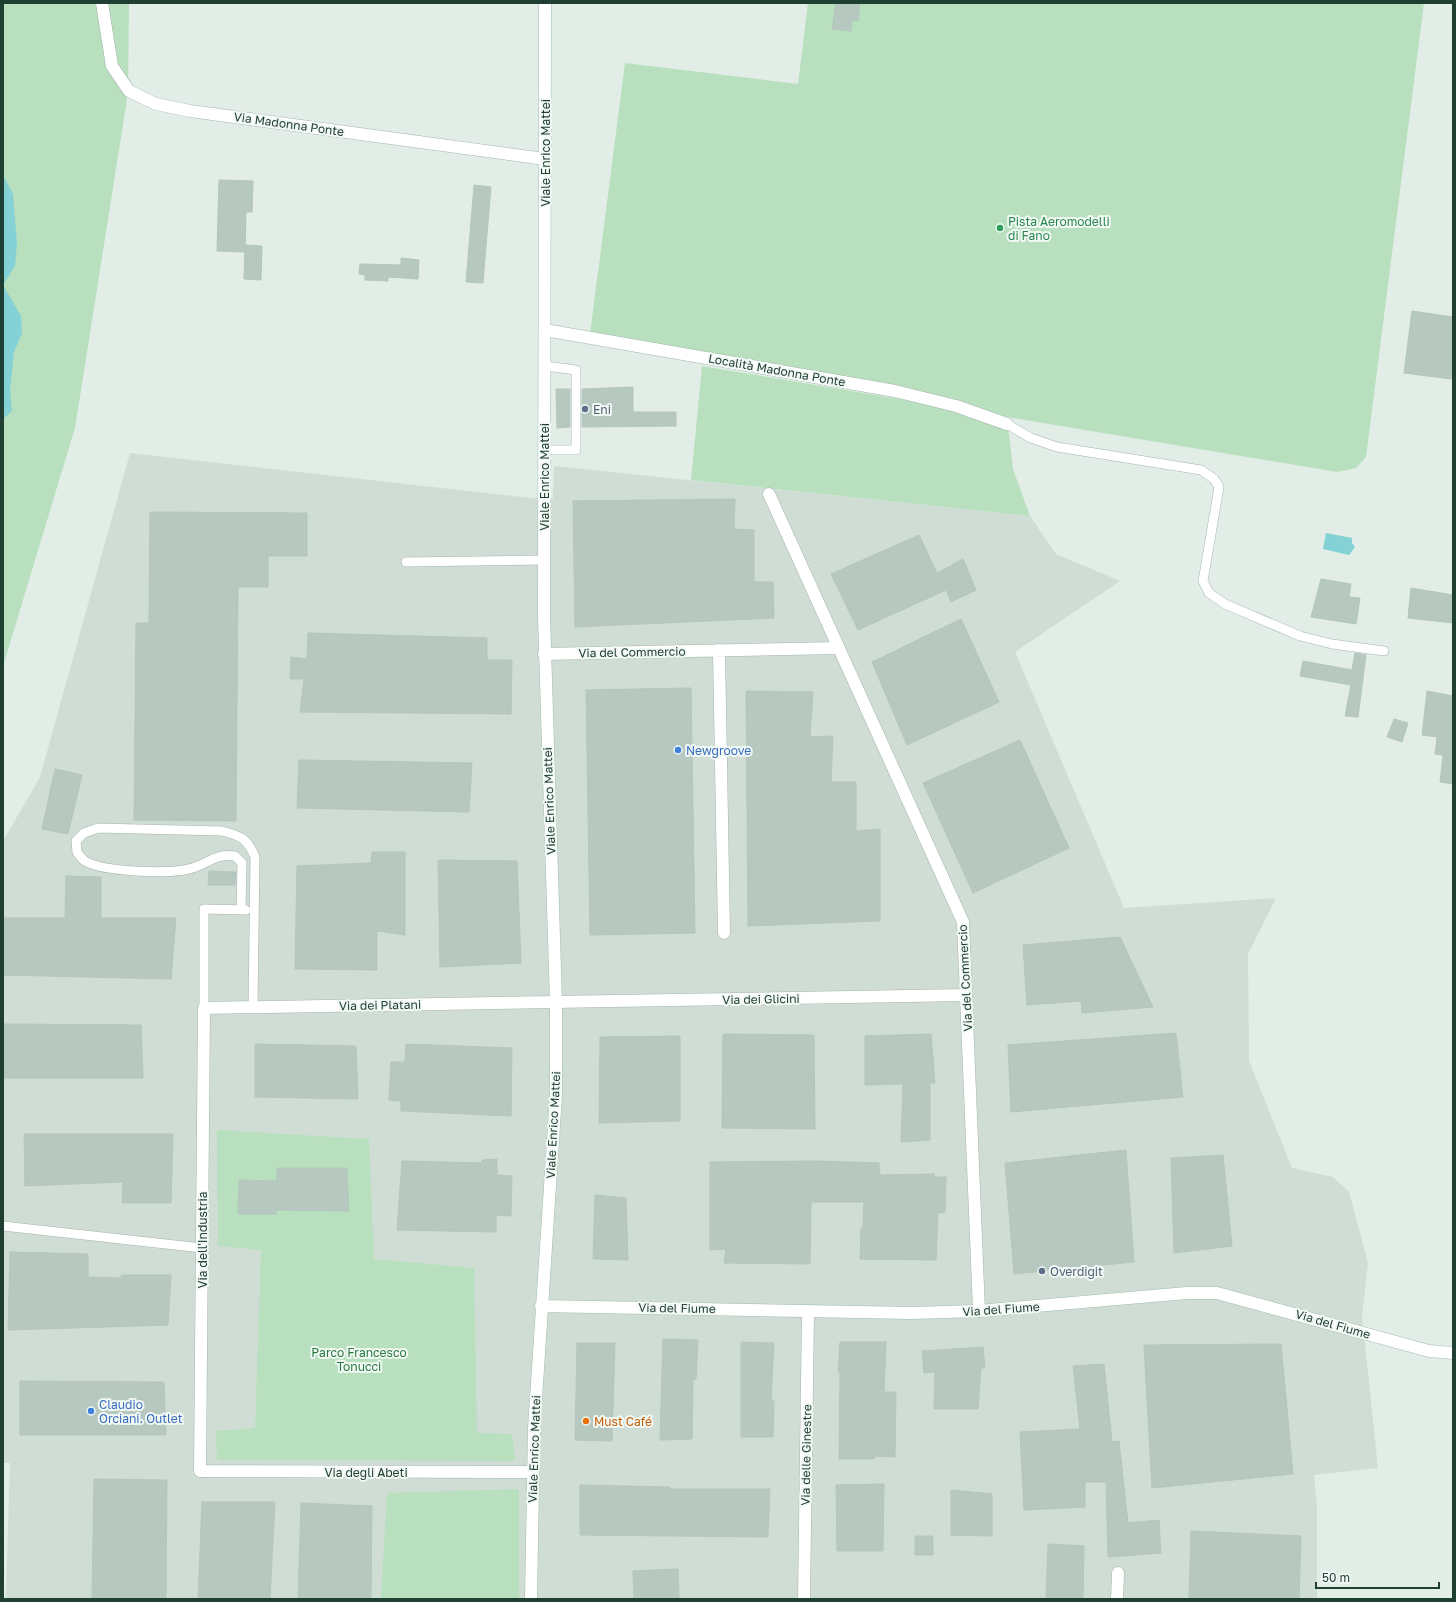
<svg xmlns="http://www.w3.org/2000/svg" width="1456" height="1602" viewBox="0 0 1456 1602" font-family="'Golos Text',sans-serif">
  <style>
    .built { fill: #cfddd5 }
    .green { fill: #b8e0be }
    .water { fill: #84d2d6 }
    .building { fill: #b6c8bf; stroke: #b3c7bc }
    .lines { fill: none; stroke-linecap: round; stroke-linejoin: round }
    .lane-casing { stroke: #a3b5ad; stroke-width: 10 }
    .street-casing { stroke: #a3b5ad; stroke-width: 13 }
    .secondary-casing { stroke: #a1bcb0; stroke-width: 13 }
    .lane { stroke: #fff; stroke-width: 9 }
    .street { stroke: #fff; stroke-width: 12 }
    .secondary { stroke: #fff; stroke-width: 12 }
    .leisure-dot { fill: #2e9e5b; stroke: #f2f9f5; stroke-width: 1.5 }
    .service-dot { fill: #5c6f8a; stroke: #f2f9f5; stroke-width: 1.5 }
    .shop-dot { fill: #3f7fe0; stroke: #f2f9f5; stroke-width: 1.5 }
    .food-dot { fill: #e8710a; stroke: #f2f9f5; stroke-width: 1.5 }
    .labels { text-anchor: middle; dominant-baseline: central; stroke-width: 4; stroke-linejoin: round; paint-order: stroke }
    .street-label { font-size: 12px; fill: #203f33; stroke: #f2f9f5 }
    .leisure-label { font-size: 12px; fill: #27864d; stroke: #f2f9f5; text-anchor: start }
    .service-label { font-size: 12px; fill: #4e5e75; stroke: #f2f9f5; text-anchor: start }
    .shop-label { font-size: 12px; fill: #366cbe; stroke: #f2f9f5; text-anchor: start }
    .park-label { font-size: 12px; fill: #27793e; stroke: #f2f9f5 }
    .food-label { font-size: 12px; fill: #c56008; stroke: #f2f9f5; text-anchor: start }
  </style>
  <rect width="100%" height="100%" fill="#e1ede6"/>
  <!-- built -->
  <path class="built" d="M130 453 531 498H553L554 466 1030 516 1056 554 1120 581 1015 652 1124 908 1276 898 1248 954 1249 1061 1292 1168 1333 1177 1349 1192 1368 1263 1362 1316 1378 1468 1314 1475 1317 1505V1599H6L10 1463H3V841L40 777Z"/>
  <!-- green -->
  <path class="green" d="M3 3H129L128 93 75 428 3 666Z
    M808 3H1424L1366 457 1356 468 1337 472 1007 417 1013 469 1030 516 691 480 702 366 1001 416 590 334 625 63 798 84Z
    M217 1130 369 1139 374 1259 474 1268 477 1433 512 1434 515 1461 217 1460 216 1431 255 1428 261 1250 218 1246Z
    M519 1489V1599H381L387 1493Z"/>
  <!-- water -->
  <path class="water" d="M3 175 13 194 17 244 15 266 3 285Z
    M3 285 21 316 22 333 14 352 10 390 12 411 3 419Z
    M1326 533 1352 538V543L1355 547 1349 555 1323 549Z"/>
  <!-- building -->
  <path class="building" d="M836 3H860L858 21 852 20 851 31 832 29Z
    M219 180 253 181 252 212H246L245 252 217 251Z
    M474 185 491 187 483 283 466 282Z
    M245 245 262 246 261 280 244 279Z
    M401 258 419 260 418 279 388 277V281L365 280V275L359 274 360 264 401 265Z
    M1412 311 1453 317V361L1451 379 1404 373Z
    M633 387V412H676V426L582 427V389Z
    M556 389H570V427L557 428Z
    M735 499 734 529 754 530V582H773L774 618 575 627 573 501Z
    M150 512 307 513V556H268V587H238L236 821 134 820 136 623H149Z
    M919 535 937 573 963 559 976 590 951 602 946 590 858 630 831 574Z
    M1321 579 1351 584 1349 597 1360 598 1356 624 1311 617Z
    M1411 588 1453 595V623L1408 618Z
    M961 619 999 702 907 745 872 662Z
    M308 633 487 638V660H512L511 714 300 712 304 679H290L291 657 307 659Z
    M1355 653 1366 655 1358 717 1345 716 1351 685 1300 676 1303 661 1352 670Z
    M691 688 695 933 590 935 586 690Z
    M746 691 813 692 810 737 833 736 831 782H856V831L880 829V921L748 926Z
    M1427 691 1453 696V784L1440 782 1443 755 1435 754 1437 737 1422 735Z
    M1394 719 1408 723 1402 742 1387 737Z
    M1020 740 1069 848 973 893 923 783Z
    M299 760 472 763 469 812 297 808Z
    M55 769 82 775 68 834 42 829Z
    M372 852H405V935L377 931V970L295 969 297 866 371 863Z
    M438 860 517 861 521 963 440 967Z
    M209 871 236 872 235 885H208Z
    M66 876 101 877V918H176L171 979 3 975V918H65Z
    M1120 937 1153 1007 1082 1013 1081 1001 1027 1005 1023 945Z
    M3 1024 141 1025 143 1078H3Z
    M1176 1033 1183 1097 1011 1112 1008 1045Z
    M723 1034 814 1035 815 1129 722 1128Z
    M931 1034 935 1083H930V1140L901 1142 903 1084 865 1085V1036Z
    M680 1036V1121L599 1123 600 1037Z
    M255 1044 356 1046 358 1099 255 1097Z
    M406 1044 512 1048 511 1116 401 1111V1101L389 1100 391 1062H405Z
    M24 1134H173L171 1203H122L123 1182 25 1186Z
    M1126 1150 1134 1262 1014 1274 1005 1163Z
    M1223 1155 1232 1246 1174 1253 1171 1158Z
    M497 1159V1175L512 1176 511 1216 496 1215V1232L397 1230 402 1161 482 1163V1160Z
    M815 1161 879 1163 880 1175 934 1174V1177H946L945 1212 938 1213 936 1260 860 1259 861 1228H863L864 1202H811L810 1264 724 1263 726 1249 710 1250V1162Z
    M277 1168H347L349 1211 276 1210V1214H238L239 1180 277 1181Z
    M595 1195 626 1198 628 1260 593 1259Z
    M10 1252 88 1254V1277L121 1278V1275H171L168 1325 8 1330Z
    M663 1339 698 1340 696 1379H693L692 1439 660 1440Z
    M741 1342 774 1343 771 1401H774L773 1437H741Z
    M840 1342H886L884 1392H896L895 1457 874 1456V1459H839L840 1372H838Z
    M577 1343H615L612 1441 575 1440Z
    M1281 1344 1293 1474 1152 1488 1144 1345Z
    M983 1347 985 1368H981L978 1409H934L935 1372 924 1373 922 1351Z
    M1104 1364 1112 1442 1119 1441 1128 1523 1159 1520 1161 1553 1108 1557 1106 1482H1085V1507L1024 1510 1020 1432 1080 1429 1073 1366Z
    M20 1381 164 1382 166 1435H20Z
    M94 1479 167 1480 166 1599H92Z
    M884 1484 883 1551H837L836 1485Z
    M580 1485 670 1487V1489H770L768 1537 580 1535Z
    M951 1490 992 1494V1536L951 1535Z
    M202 1502H275L270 1599H198Z
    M301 1503 372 1506 371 1599H298Z
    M1191 1531 1301 1536 1299 1599H1189Z
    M915 1536H933V1555H915Z
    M1048 1544 1084 1546 1083 1599H1046Z
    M678 1569 679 1599H634L633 1571Z"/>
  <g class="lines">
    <defs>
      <path id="lane" d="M1007 424 1031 438 1057 447 1201 470 1214 479 1219 487 1203 581 1209 593 1225 604 1300 636 1332 644 1384 651
        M545 450H576V370L545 366
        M406 562 544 560
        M241 910 242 863 235 856C214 853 207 865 189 869 168 874 103 872 85 861 82 859 79 855 77 852L76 841 84 833 98 828 222 831C241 836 247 838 255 857L253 1007
        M204 1008V909L246 910
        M3 1226 202 1248"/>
      <path id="street" d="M102 3 112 66 129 91 156 104 190 111 545 159
        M545 330 895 391 956 406 1007 424
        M769 494 963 922 979 1311
        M719 650 724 933
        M544 654 839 648
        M533 1472 200 1471 204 1008 966 995
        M804 1599 808 1311
        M1117 1599 1118 1573"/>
      <path id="secondary" d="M541 1306 912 1313 979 1311 1187 1293H1217L1429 1351 1453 1353
        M531 1599 534 1429 556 1095V1002L544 616 545 3"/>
    </defs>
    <!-- lane casing -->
    <use href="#lane" class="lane-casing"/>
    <!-- street casing -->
    <use href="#street" class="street-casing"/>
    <!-- secondary casing -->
    <use href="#secondary" class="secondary-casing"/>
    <!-- lane -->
    <use href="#lane" class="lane"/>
    <!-- street -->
    <use href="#street" class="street"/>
    <!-- secondary -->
    <use href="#secondary" class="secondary"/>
  </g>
  <!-- markers -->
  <circle class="leisure-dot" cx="1000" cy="228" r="4"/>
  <g class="service-dot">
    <circle cx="585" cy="409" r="4"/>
    <circle cx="1042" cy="1271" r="4"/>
  </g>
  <g class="shop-dot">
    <circle cx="678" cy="750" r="4"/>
    <circle cx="91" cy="1411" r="4"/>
  </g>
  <circle class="food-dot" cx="586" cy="1421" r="4"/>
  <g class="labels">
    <!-- street labels -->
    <g class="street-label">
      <text transform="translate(289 124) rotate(8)">Via Madonna Ponte</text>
      <text transform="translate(545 153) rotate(-90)">Viale Enrico Mattei</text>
      <text transform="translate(777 370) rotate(10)">Località Madonna Ponte</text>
      <text transform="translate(544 477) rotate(-90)">Viale Enrico Mattei</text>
      <text transform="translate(632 652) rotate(-1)">Via del Commercio</text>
      <text transform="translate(549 801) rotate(-92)">Viale Enrico Mattei</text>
      <text transform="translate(965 978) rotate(-93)">Via del Commercio</text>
      <text transform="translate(761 999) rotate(-1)">Via dei Glicini</text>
      <text transform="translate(380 1005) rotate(-1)">Via dei Platani</text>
      <text transform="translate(553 1125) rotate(-87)">Viale Enrico Mattei</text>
      <text transform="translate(202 1240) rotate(-90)">Via dell'Industria</text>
      <text transform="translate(677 1308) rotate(1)">Via del Fiume</text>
      <text transform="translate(1001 1309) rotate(-4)">Via del Fiume</text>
      <text transform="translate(1333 1324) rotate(16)">Via del Fiume</text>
      <text transform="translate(534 1449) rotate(-88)">Viale Enrico Mattei</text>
      <text transform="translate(806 1455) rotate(-89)">Via delle Ginestre</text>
      <text x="366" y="1472">Via degli Abeti</text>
    </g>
    <!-- leisure labels -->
    <g class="leisure-label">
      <text x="1008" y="221">Pista Aeromodelli<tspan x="1008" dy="14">di Fano</tspan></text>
    </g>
    <!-- service labels -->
    <g class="service-label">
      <text x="593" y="409">Eni</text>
      <text x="1050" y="1271">Overdigit</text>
    </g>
    <!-- shop labels -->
    <g class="shop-label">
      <text x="686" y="750">Newgroove</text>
      <text x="99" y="1404">Claudio<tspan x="99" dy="14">Orciani. Outlet</tspan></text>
    </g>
    <!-- park labels -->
    <g class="park-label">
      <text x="359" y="1352">Parco Francesco<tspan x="359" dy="14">Tonucci</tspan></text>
    </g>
    <!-- food labels -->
    <g class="food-label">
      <text x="594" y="1421">Must Café</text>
    </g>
  </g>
  <!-- border -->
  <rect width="1456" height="1602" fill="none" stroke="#203f33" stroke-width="8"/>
  <!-- scale -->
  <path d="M1316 1582v6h123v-6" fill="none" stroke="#203f33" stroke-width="2"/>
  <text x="1322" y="1582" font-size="12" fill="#203f33" stroke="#f2f9f5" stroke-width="3" paint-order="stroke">50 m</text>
</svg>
